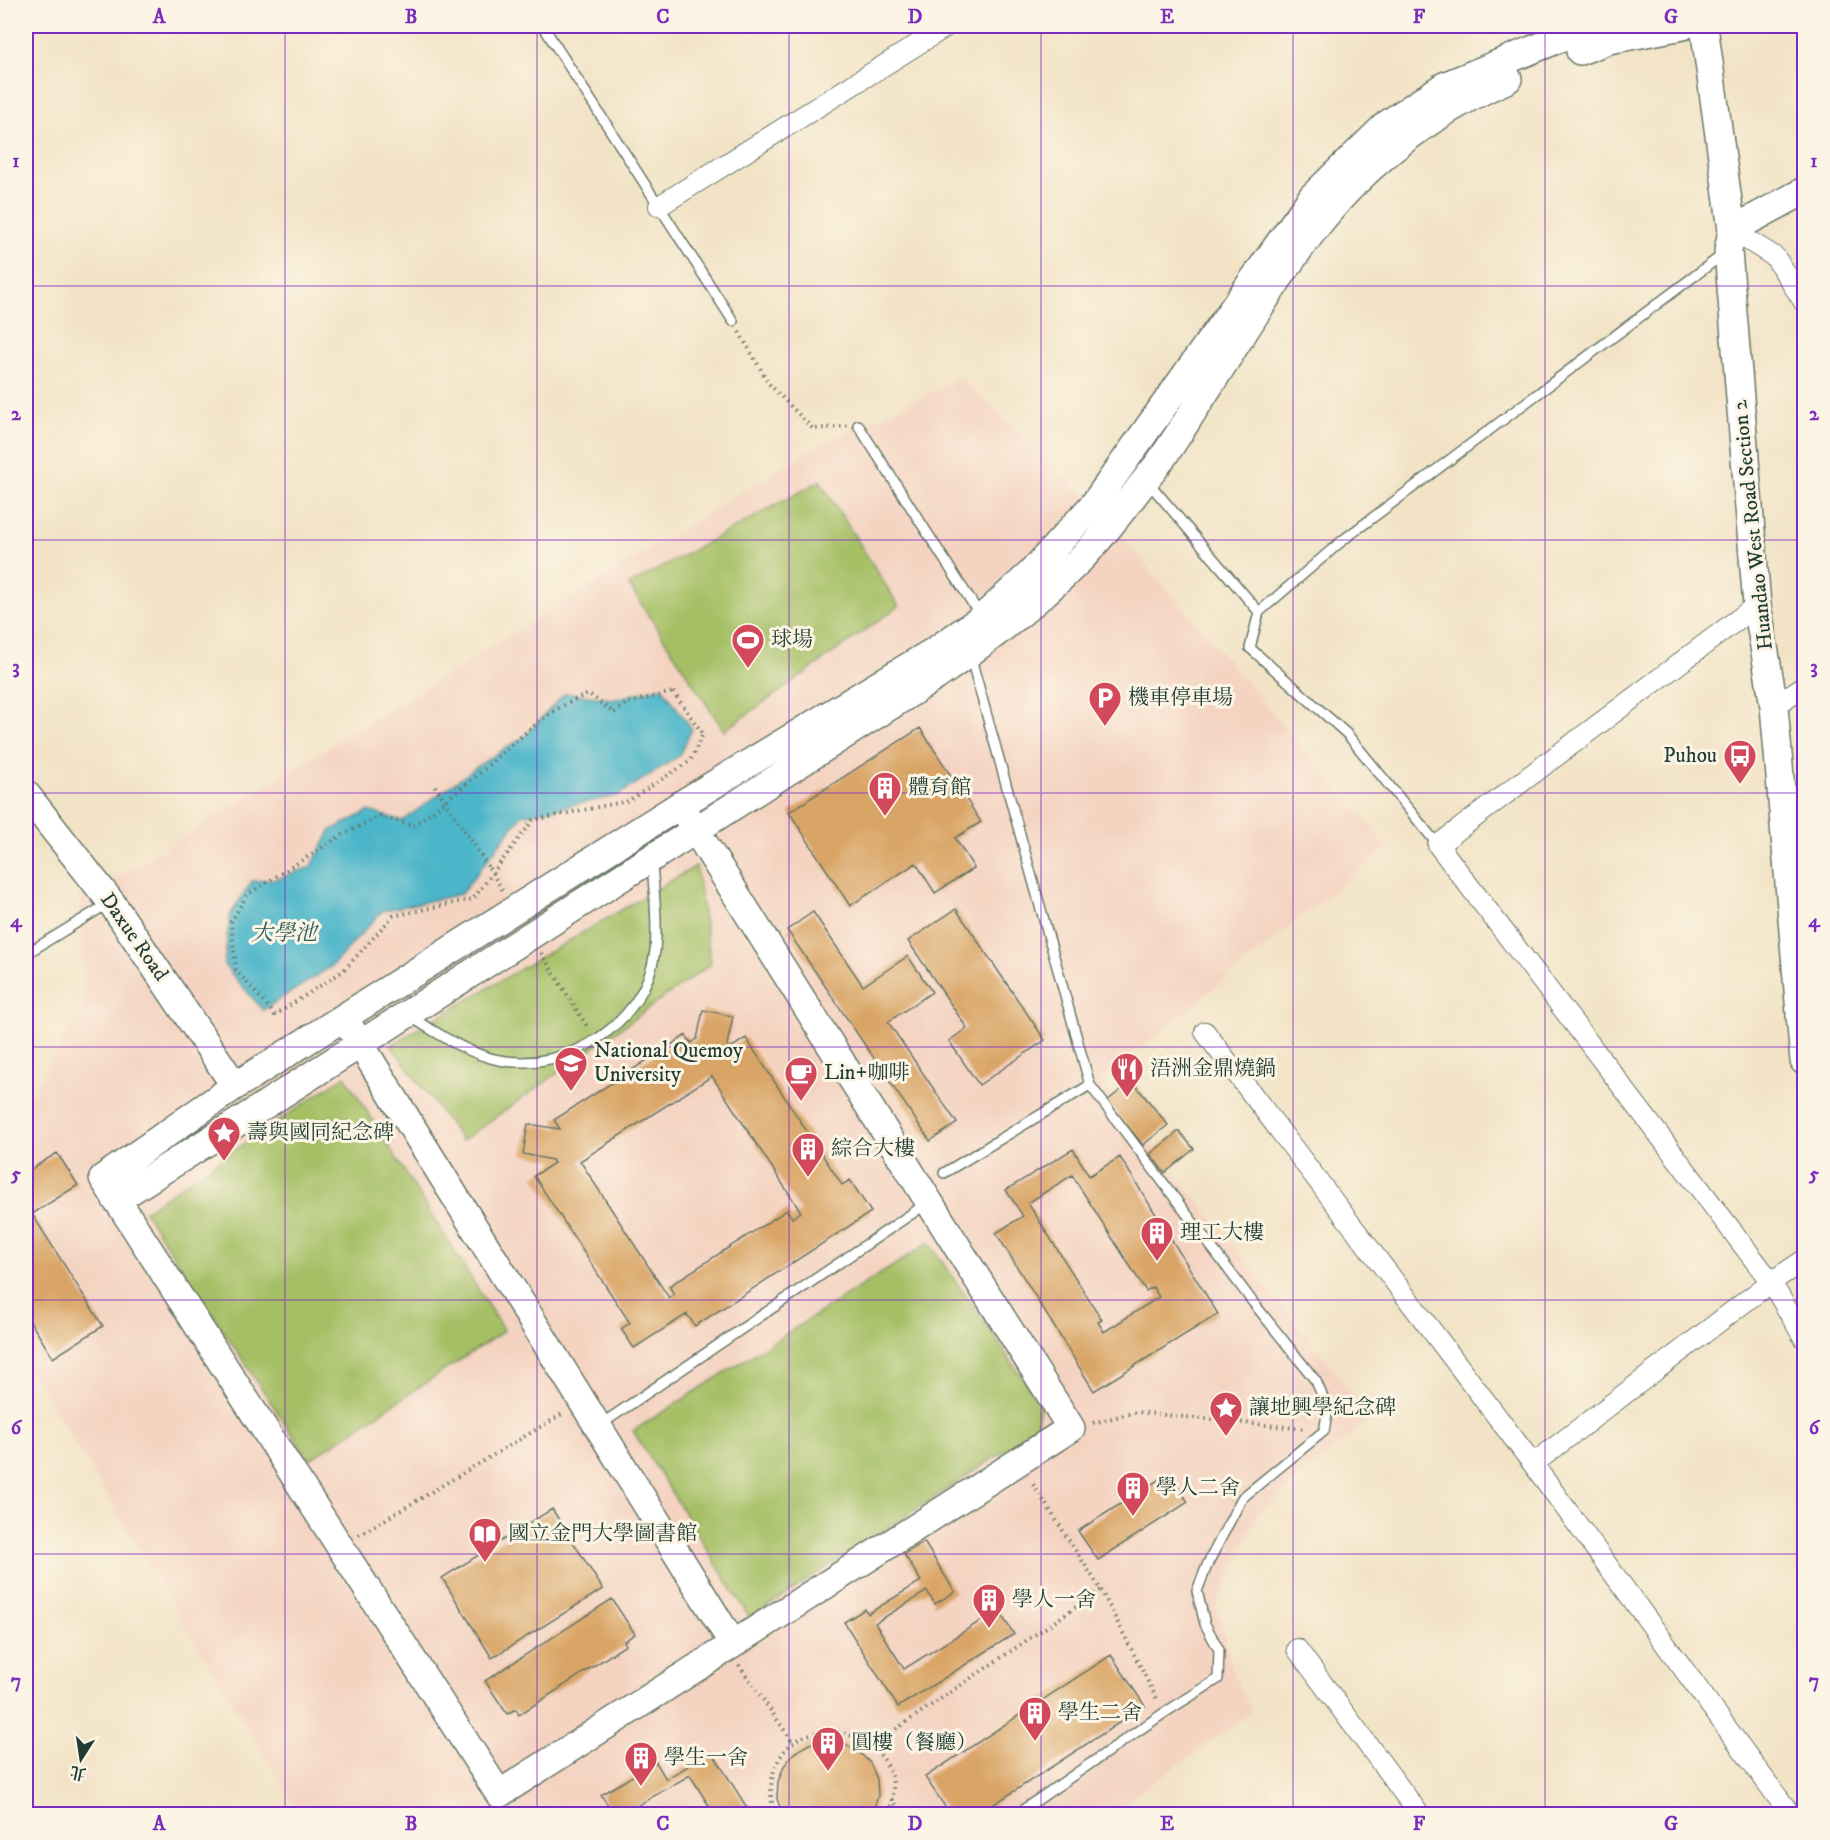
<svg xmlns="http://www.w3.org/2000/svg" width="1830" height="1840" viewBox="0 0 1830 1840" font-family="'IM FELL DW Pica','Noto Serif TC',serif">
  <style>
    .built { fill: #f4d3c1 }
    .green { fill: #a5bf65; stroke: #627e4c; stroke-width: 1.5 }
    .water { fill: #4bb5c9; stroke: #35797e; stroke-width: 1.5 }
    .building { fill: #d9a566; fill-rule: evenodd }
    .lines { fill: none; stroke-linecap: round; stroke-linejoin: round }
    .lane-casing { stroke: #697767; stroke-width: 12 }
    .street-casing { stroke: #697767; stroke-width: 22 }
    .secondary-casing { stroke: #697767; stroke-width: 30 }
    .path { stroke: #697767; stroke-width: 4; stroke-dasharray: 1.5 4.5; stroke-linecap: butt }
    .lane { stroke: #fff; stroke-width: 9 }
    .street { stroke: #fff; stroke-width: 20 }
    .secondary { stroke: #fff; stroke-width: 27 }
    .path-bridge { stroke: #697767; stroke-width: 4; stroke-dasharray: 1.5 4.5; stroke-linecap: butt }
    .grid { fill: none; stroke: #7b2cbf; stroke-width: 1.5; stroke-opacity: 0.55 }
    .labels { text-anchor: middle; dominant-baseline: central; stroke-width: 6; stroke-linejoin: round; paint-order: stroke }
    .street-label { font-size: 21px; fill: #1f3d34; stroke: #fcf5e5 }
    .poi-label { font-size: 21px; fill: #1f3d34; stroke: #fcf5e5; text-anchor: start }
    .water-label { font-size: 22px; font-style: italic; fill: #2a5b59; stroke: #fcf5e5 }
    .neatline { fill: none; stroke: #7b2cbf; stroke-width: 2 }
    .grid-label { font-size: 20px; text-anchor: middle; font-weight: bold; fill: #7b2cbf }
  </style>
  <rect width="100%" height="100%" fill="#fcf5e5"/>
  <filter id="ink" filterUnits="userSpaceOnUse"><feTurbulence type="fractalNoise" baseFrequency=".0167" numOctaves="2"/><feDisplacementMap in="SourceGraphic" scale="12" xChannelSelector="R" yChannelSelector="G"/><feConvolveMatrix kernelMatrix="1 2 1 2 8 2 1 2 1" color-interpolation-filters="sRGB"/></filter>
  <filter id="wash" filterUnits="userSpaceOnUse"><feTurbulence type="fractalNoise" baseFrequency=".008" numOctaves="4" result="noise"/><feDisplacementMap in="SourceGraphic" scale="24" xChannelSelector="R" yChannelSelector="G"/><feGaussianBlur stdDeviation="1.35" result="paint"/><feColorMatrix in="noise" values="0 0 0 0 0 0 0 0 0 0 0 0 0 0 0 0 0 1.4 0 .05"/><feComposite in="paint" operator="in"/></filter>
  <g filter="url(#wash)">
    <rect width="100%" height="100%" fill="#f2e3c6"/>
    <!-- built -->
    <path class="built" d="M962 378 1094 504 1387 847 1100 1081 1327 1361 1370 1418 1258 1513 1216 1605 1235 1678 1252 1712 1109 1814H461L456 1808 446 1814H300L37 1380 26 1367V1104L84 1006 81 900 816 447Z"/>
    <!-- green -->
    <path class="green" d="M820 481 899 606 724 731 629 585Z
      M696 866 711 964 462 1141 391 1045Z
      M345 1076 504 1331 309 1460 144 1211Z
      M929 1243 1041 1404 1035 1431 750 1618 633 1431Z"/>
    <!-- water -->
    <path class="water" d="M662 687 692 729 679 756 617 796 522 815 461 894 382 911 332 966 263 1010 224 965 230 915 252 881 277 879 311 867 331 830 369 811 402 821 482 763 524 737 565 693 615 699Z"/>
    <g id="blocks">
      <!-- building -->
      <path class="building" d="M920 728 981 822 955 838 974 868 935 893 916 863 850 906 789 812Z
        M956 909 1045 1040 979 1085 949 1041 967 1028 908 941Z
        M813 912 863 986 908 956 932 992 888 1022 957 1123 930 1141 787 930Z
        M703 1010 733 1016 727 1045 729 1049 746 1038 842 1185 850 1180 871 1212 695 1326 687 1314 634 1348 621 1329 630 1323 534 1176 554 1163 552 1160 523 1154 528 1124 560 1129 554 1120 686 1035 691 1043 697 1039ZM712 1076 801 1212 792 1218 787 1210 669 1286 674 1294 669 1298 580 1161Z
        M1132 1081 1168 1125 1143 1145 1107 1101Z
        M1179 1131 1194 1149 1165 1173 1150 1154Z
        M1073 1149 1089 1176 1120 1157 1218 1314 1094 1391 996 1233 1023 1216 1006 1190ZM1072 1175 1146 1291 1153 1287 1159 1297 1104 1332 1098 1322 1102 1320 1028 1203Z
        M57 1153 78 1185 32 1214 103 1326 53 1358 26 1315V1172Z
        M1169 1473 1188 1502 1098 1560 1078 1531Z
        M552 1509 603 1589 492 1658 442 1578Z
        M924 1542 955 1592 935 1604 927 1591 875 1623 904 1669 998 1610 1014 1634 898 1707 844 1622 865 1609 868 1614 921 1581 904 1554Z
        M612 1599 635 1634 624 1641 626 1645 519 1715 516 1709 507 1714 485 1681Z
        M1111 1655 1145 1706 979 1814H950L925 1777Z
        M826 1740 843 1743 858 1751 870 1763 877 1779 878 1796 872 1814H783L777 1799 778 1782 784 1766 794 1753 809 1744Z
        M712 1752 751 1814H714L690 1775 623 1814H608L613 1812 601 1795 656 1762 666 1779Z"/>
    </g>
  </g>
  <g filter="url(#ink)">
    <use href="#blocks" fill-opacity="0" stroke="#697767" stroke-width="1.5"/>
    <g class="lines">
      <defs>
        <path id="lane" d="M543 26 733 321
          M858 425 980 615
          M1148 482 1259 612 1250 648 1347 734 1438 845
          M1259 612 1343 540 1725 253
          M26 954 109 903
          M409 1016C436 1032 467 1054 499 1060 568 1073 646 1023 655 951 658 922 654 892 652 864
          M944 1173 1090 1085 970 655
          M600 1425 926 1204
          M1017 1814 1164 1713 1218 1679 1219 1650 1205 1624 1197 1591 1208 1563 1242 1498 1324 1431 1328 1409 1316 1381 1252 1301 1090 1085"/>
        <path id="street" d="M659 206 947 26
          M1732 230 1775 257 1804 302
          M1757 605 1438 845 1771 1282 1804 1338
          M1774 706 1804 686
          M1785 816 1804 843
          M1205 1032 1533 1464 1790 1814
          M1533 1464 1771 1282 1804 1260
          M1297 1649 1419 1814"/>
        <path id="secondary" d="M1704 26 1732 230 1728 251 1757 605 1774 706 1804 1061
          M1580 51 1609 40 1683 26
          M1732 230 1804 191
          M26 794 111 902 235 1086
          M680 805 1071 1428 499 1794 103 1178 235 1086 680 805 934 651 982 618 1030 574 1094 504 1312 197 1386 125 1444 86 1556 40 1600 26
          M351 1029 733 1644
          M116 1200 937 676C988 641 1037 603 1081 559 1107 532 1131 498 1155 468 1175 442 1192 412 1210 385 1253 319 1299 239 1355 183 1398 140 1452 103 1508 79"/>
      </defs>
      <!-- lane casing -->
      <use href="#lane" class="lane-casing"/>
      <!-- street casing -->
      <use href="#street" class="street-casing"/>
      <!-- secondary casing -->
      <use href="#secondary" class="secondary-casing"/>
      <!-- path -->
      <path class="path" d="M739 332 770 385 813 429 847 426
        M673 692 703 734 690 761 628 801 533 820 473 899 393 916 343 971 275 1015 236 970 231 922 247 895 342 835 380 816 413 826C440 806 466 785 492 762 521 737 552 706 589 694L614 713 627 703Z
        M435 786 441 795
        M489 868 503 891
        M541 953 588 1028
        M1093 1423 1136 1412 1305 1429
        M359 1535 564 1413
        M1101 1590 1158 1701
        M739 1665 794 1744
        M871 1746 1101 1590 1031 1481
        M891 1799 904 1814
        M776 1814C770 1802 770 1788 773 1774 795 1695 920 1737 888 1814"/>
      <!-- lane -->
      <use href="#lane" class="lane"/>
      <!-- street -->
      <use href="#street" class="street"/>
      <!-- secondary -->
      <use href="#secondary" class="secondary"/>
      <!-- path-bridge -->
      <path class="path-bridge" d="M441 795 489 868"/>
    </g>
  </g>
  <!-- grid -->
  <path class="grid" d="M285 26V1814M537 26V1814M789 26V1814M1041 26V1814M1293 26V1814M1545 26V1814M26 286H1804M26 540H1804M26 793H1804M26 1047H1804M26 1300H1804M26 1554H1804"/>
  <!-- icons -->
  <defs>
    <symbol id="stadium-pin" viewBox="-11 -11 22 30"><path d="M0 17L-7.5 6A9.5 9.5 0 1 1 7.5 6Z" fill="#d1495b" stroke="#fcf5e5"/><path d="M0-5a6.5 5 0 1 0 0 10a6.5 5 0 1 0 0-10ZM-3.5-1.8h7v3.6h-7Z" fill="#fff"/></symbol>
    <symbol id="parking-pin" viewBox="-11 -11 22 30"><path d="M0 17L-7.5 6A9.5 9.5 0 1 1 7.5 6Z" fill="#d1495b" stroke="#fcf5e5"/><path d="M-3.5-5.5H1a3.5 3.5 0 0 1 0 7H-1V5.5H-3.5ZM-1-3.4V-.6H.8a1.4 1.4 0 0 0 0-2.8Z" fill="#fff"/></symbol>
    <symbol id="bus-pin" viewBox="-11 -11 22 30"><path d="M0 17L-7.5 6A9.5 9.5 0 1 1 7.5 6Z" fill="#d1495b" stroke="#fcf5e5"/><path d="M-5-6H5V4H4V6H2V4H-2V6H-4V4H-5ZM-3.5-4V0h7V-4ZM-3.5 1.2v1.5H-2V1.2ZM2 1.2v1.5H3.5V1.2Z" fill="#fff"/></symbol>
    <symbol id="building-pin" viewBox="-11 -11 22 30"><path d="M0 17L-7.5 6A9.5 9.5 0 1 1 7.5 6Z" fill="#d1495b" stroke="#fcf5e5"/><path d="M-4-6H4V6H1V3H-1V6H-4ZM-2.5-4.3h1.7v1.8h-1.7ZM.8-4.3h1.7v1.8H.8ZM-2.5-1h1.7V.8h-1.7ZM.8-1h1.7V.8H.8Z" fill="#fff"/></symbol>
    <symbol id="university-pin" viewBox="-11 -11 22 30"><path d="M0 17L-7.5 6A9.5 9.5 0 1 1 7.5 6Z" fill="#d1495b" stroke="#fcf5e5"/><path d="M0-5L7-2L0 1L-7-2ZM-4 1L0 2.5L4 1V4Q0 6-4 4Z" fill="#fff"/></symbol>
    <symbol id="restaurant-pin" viewBox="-11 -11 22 30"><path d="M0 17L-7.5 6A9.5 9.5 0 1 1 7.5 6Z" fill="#d1495b" stroke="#fcf5e5"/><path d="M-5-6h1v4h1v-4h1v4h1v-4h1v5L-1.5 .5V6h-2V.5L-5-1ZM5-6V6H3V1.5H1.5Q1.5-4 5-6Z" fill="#fff"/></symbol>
    <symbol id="cafe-pin" viewBox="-11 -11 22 30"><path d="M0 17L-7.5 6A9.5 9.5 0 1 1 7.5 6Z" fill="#d1495b" stroke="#fcf5e5"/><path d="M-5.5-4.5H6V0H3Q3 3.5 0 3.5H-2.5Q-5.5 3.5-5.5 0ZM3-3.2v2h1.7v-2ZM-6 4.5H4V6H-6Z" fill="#fff"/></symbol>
    <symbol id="sight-pin" viewBox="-11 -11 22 30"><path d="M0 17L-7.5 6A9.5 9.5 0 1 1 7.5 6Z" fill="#d1495b" stroke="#fcf5e5"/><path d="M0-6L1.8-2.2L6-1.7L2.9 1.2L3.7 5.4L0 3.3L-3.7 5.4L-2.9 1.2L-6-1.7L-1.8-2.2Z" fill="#fff"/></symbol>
    <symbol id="library-pin" viewBox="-11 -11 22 30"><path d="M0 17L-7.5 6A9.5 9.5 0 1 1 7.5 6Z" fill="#d1495b" stroke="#fcf5e5"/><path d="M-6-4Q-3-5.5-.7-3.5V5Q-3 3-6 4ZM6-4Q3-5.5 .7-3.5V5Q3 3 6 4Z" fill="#fff"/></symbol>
  </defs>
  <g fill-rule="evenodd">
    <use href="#stadium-pin" x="729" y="621" width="38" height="52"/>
    <use href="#parking-pin" x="1086" y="679" width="38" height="52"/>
    <use href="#bus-pin" x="1721" y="737" width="38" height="52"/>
    <use href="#building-pin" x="866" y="769" width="38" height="52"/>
    <use href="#university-pin" x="552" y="1044" width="38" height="52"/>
    <use href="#restaurant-pin" x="1108" y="1050" width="38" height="52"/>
    <use href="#cafe-pin" x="782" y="1054" width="38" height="52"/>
    <use href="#sight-pin" x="205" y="1114" width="38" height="52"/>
    <use href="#building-pin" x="789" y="1130" width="38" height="52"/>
    <use href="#building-pin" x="1138" y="1214" width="38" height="52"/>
    <use href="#sight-pin" x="1207" y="1389" width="38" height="52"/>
    <use href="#building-pin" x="1114" y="1469" width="38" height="52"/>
    <use href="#library-pin" x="466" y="1515" width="38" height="52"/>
    <use href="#building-pin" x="970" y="1581" width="38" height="52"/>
    <use href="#building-pin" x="1016" y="1694" width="38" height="52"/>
    <use href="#building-pin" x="809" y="1724" width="38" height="52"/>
    <use href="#building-pin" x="622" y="1739" width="38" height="52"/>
  </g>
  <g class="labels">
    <!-- street labels -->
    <g class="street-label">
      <text transform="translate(1753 525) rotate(-96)">Huandao West Road Section 2</text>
      <text transform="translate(134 937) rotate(55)">Daxue Road</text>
    </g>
    <!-- poi labels -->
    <g class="poi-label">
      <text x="771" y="640">球場</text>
      <text x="1128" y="698">機車停車場</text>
      <text x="1717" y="756" text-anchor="end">Puhou</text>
      <text x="908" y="788">體育館</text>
      <text x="594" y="1051">National Quemoy<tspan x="594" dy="24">University</tspan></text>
      <text x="1150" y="1069">浯洲金鼎燒鍋</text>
      <text x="824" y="1073">Lin+咖啡</text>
      <text x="247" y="1133">壽與國同紀念碑</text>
      <text x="831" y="1149">綜合大樓</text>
      <text x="1180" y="1233">理工大樓</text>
      <text x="1249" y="1408">讓地興學紀念碑</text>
      <text x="1156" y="1488">學人二舍</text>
      <text x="508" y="1534">國立金門大學圖書館</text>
      <text x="1012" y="1600">學人一舍</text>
      <text x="1058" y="1713">學生二舍</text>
      <text x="851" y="1743">圓樓（餐廳）</text>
      <text x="664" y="1758">學生一舍</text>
    </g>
    <!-- water labels -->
    <g class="water-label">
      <text x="284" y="933">大學池</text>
    </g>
  </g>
  <!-- margin -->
  <rect width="1830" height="1840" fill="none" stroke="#fcf5e5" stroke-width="66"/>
  <!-- north arrow -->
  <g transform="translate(81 1759) rotate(192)" stroke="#fcf5e5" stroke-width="4.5" paint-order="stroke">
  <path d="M0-4.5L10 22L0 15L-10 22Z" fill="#1f3d34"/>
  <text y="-9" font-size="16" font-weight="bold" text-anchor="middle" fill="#1f3d34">北</text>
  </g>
  <rect x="33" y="33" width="1764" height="1774" class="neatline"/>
  <g class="grid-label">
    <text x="159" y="23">A</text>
    <text x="411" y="23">B</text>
    <text x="663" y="23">C</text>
    <text x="915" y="23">D</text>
    <text x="1167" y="23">E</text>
    <text x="1419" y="23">F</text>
    <text x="1671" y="23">G</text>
    <text x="16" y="167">1</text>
    <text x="1814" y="167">1</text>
    <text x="16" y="420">2</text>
    <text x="1814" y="420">2</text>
    <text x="16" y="673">3</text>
    <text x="1814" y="673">3</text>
    <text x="16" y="927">4</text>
    <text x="1814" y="927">4</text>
    <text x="16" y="1180">5</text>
    <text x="1814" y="1180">5</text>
    <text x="16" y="1434">6</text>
    <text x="1814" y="1434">6</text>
    <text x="16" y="1687">7</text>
    <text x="1814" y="1687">7</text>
    <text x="159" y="1830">A</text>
    <text x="411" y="1830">B</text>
    <text x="663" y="1830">C</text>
    <text x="915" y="1830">D</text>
    <text x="1167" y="1830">E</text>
    <text x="1419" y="1830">F</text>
    <text x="1671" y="1830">G</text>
  </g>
</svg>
